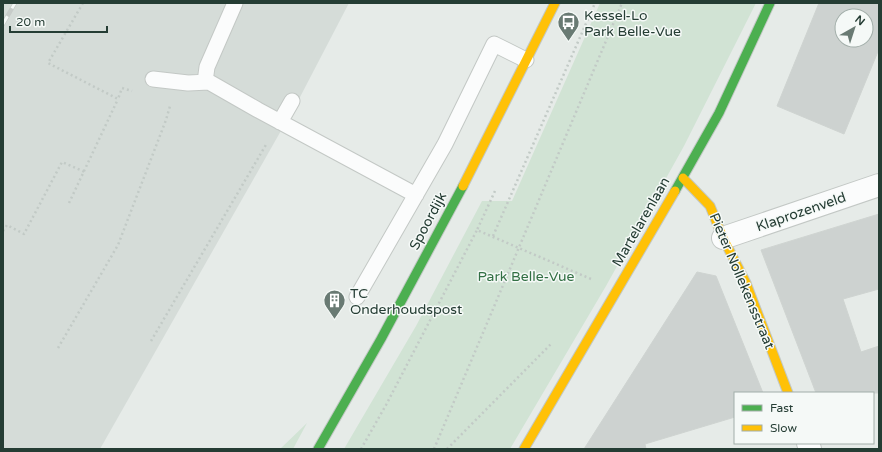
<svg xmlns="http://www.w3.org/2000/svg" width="882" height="452" viewBox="0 0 882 452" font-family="'Varela Round',sans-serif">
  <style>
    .built { fill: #d5dcd8 }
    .green { fill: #d1e3d4 }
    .building { fill: #cdd2d0; stroke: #cfd4d1; fill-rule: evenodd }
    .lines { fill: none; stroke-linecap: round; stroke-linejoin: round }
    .lane-casing { stroke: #c3c8c5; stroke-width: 17 }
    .street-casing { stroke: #c3c8c5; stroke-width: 24 }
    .fast-casing { stroke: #c2c8c5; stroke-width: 11 }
    .slow-casing { stroke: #c2c8c5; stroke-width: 11 }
    .path { stroke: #c2cac6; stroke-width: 2.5; stroke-dasharray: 2 3; stroke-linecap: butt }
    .lane { stroke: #fbfcfc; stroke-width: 15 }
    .street { stroke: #fbfcfc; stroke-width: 22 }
    .fast { stroke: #4caf50; stroke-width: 9 }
    .slow { stroke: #ffc107; stroke-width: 9 }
    .rail-casing { stroke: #c7ccc9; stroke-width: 4.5 }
    .rail { stroke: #f5f9f7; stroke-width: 3; stroke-dasharray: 9; stroke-linecap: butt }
    .labels { text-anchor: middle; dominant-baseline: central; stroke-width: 3; stroke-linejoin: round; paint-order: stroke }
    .poi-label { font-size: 14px; fill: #253d34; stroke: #f5f9f7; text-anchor: start }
    .street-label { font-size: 14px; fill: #253d34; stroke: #f5f9f7 }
    .park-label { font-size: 14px; fill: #327044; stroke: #f5f9f7 }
  </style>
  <rect width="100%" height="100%" fill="#e6ebe8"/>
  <!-- built -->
  <path class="built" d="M3 3H349L299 99 100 449H3Z"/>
  <!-- green -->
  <path class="green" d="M600 3H756L684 146 606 286 510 449H344L416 326 482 201H512Z
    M307 423 293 449H280Z"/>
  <!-- building -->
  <path class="building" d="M819 3H879V49L844 134 777 106ZM842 16H866V40H842Z
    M879 214V289L843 299 861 352 879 346V393H816L761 250Z
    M697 272 716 276 763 393H735V417L645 444 646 449H584Z"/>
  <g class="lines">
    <defs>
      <path id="lane" d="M153 79 188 83 209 82 258 110 416 195
        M205 82 207 67 235 3
        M280 122 292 101
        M357 297 445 144 494 44 526 60"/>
      <path id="street" d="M723 238 879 185
        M808 443 810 449"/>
      <path id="fast" d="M675 191 719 113 770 3
        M318 449 381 339 463 186"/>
      <path id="slow" d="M683 178 710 206 723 238 746 283 788 393
        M463 186 555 3
        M524 449 675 191"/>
    </defs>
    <!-- lane casing -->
    <use href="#lane" class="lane-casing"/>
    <!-- street casing -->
    <use href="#street" class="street-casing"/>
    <!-- fast casing -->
    <use href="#fast" class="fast-casing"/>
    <!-- slow casing -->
    <use href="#slow" class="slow-casing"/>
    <!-- path -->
    <path class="path" d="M83 3 48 63 118 99 122 88 132 91
      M495 191 477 230 591 279
      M69 203 118 99
      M3 231 7 225 24 234 62 162 85 172
      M493 236 595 3
      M151 341 267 143
      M58 348 118 245 166 120 170 106
      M361 449 386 405 477 230
      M434 449 622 3
      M447 449 551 344"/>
    <!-- lane -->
    <use href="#lane" class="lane"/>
    <!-- street -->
    <use href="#street" class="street"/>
    <!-- fast -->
    <use href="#fast" class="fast"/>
    <!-- slow -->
    <use href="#slow" class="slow"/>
    <defs>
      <path id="rail" d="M3 24 15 3"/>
    </defs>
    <!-- rail casing -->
    <use href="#rail" class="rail-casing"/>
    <!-- rail -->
    <use href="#rail" class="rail"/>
  </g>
  <!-- icons -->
  <defs>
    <symbol id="bus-pin" viewBox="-11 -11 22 30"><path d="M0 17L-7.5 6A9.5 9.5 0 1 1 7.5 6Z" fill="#697a73" stroke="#f5f9f7"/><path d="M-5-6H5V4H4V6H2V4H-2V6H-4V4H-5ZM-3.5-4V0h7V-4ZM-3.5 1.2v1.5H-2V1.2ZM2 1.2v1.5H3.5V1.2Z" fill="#fff"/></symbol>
    <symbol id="building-pin" viewBox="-11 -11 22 30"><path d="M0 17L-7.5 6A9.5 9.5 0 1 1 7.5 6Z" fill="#697a73" stroke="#f5f9f7"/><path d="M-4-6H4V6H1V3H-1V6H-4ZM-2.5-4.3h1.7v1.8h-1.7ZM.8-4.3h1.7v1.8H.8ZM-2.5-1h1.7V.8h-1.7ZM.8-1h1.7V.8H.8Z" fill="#fff"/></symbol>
  </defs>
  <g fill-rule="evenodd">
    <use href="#bus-pin" x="556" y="10" width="25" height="34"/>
    <use href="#building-pin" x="322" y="288" width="25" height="34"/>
  </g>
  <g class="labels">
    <!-- poi labels -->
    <g class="poi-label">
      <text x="584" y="15">Kessel-Lo<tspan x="584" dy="16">Park Belle-Vue</tspan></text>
      <text x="350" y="293">TC<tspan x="350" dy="16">Onderhoudspost</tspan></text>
    </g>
    <!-- street labels -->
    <g class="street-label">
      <text transform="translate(801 212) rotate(-19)">Klaprozenveld</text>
      <text transform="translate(428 221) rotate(-62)">Spoordijk</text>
      <text transform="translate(641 222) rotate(-60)">Martelarenlaan</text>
      <text transform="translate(742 281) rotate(67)">Pieter Nollekensstraat</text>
    </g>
    <!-- park labels -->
    <g class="park-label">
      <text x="526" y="276">Park Belle-Vue</text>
    </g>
  </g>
  <!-- border -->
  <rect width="882" height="452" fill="none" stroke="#253d34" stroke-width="8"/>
  <!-- legend -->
  <rect x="734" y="392" width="140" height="52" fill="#f5f9f7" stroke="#a2aea9"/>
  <rect x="742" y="405" width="20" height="6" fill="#4caf50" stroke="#a2aea9"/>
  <text x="770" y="412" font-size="12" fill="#253d34">Fast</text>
  <rect x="742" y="425" width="20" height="6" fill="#ffc107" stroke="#a2aea9"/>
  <text x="770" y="432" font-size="12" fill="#253d34">Slow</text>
  <!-- north arrow -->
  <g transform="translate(854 28) rotate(39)"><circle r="19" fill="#f5f9f7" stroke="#a2aea9"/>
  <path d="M0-3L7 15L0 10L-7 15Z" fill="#697a73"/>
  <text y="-6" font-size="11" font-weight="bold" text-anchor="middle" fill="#253d34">N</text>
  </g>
  <!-- scale -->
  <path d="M10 26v6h97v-6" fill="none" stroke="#253d34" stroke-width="2"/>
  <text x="16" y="26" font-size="12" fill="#253d34" stroke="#f5f9f7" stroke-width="3" paint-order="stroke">20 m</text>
</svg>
